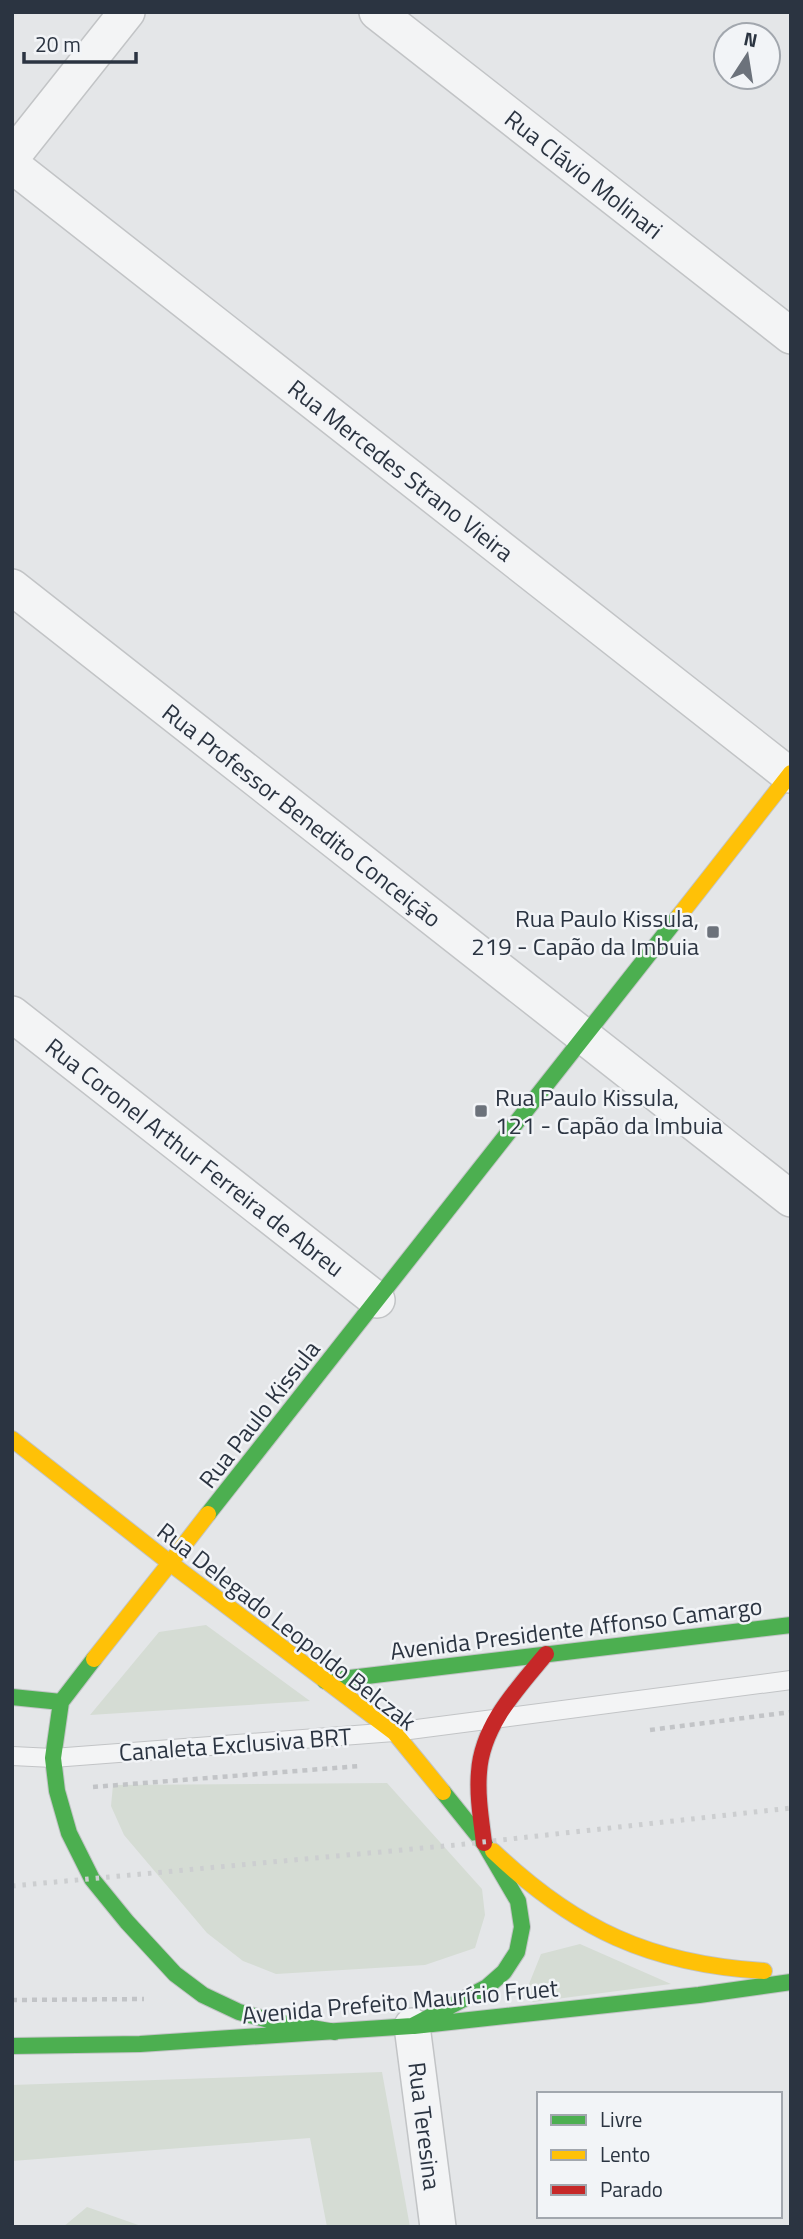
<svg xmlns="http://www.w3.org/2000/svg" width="803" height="2239" viewBox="0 0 803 2239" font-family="'Titillium Web',sans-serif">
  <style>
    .green { fill: #d5dcd4 }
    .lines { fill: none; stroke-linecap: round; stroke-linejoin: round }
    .lane-casing { stroke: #c2c4c6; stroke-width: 20 }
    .street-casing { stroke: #c2c4c6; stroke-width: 38 }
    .fast-casing { stroke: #c2c4c6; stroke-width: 18 }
    .slow-casing { stroke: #c2c4c6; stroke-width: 18 }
    .jam-casing { stroke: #c2c4c6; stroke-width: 18 }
    .path { stroke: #c2c4c7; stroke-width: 4.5; stroke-dasharray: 5 5; stroke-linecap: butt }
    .lane { stroke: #f3f4f5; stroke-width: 18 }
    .street { stroke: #f3f4f5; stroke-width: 35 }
    .fast { stroke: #4caf50; stroke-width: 16 }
    .slow { stroke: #ffc107; stroke-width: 16 }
    .jam { stroke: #c62828; stroke-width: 16 }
    .rail { stroke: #ccced0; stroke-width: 5; stroke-dasharray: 3.5 7; stroke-linecap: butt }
    .poi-dot { fill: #6c727b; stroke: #f2f4f7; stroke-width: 2.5 }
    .labels { text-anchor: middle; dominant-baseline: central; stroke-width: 5; stroke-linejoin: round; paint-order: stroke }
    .street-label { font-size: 24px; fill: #2b3441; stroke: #f2f4f7 }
    .poi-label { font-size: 24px; fill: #2b3441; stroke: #f2f4f7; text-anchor: end }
  </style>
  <rect width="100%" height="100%" fill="#e4e6e8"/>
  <!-- green -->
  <path class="green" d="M206 1625 310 1701 90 1715 159 1632Z
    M387 1783 482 1889 485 1915 475 1948 425 1965 276 1974 243 1961 207 1933 124 1835 111 1806 113 1785Z
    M580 1944 671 1984 533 2002 525 1994 541 1954Z
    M382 2072 410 2227H327L310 2138 12 2161V2085Z
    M87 2207 144 2227H63Z"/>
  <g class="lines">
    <defs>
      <path id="lane" d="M12 1756 53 1758 394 1732 791 1680"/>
      <path id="street" d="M377 12 791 336
        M12 157 127 12
        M12 165 789 775
        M12 587 791 1199
        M12 1014 377 1300
        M412 2026 438 2227"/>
      <path id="fast" d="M208 1514 679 916
        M94 1659 61 1702 53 1758 57 1791 69 1833 92 1879 127 1922 175 1974 203 1995 239 2012 276 2022 335 2032
        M325 1681 791 1625
        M12 1697 61 1702
        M414 2026 699 1995 791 1982
        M12 2046 140 2044 412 2026 487 1987 504 1972 517 1952 522 1927 518 1901 484 1843 443 1792"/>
      <path id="slow" d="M679 916 791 773
        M12 1439 170 1563 208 1514
        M94 1659 170 1563 394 1732 443 1792
        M493 1851C575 1929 650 1964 764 1971"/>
      <path id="jam" d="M484 1843C481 1819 477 1795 479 1772 482 1725 518 1688 546 1654"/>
    </defs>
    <!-- lane casing -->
    <use href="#lane" class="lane-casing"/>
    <!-- street casing -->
    <use href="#street" class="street-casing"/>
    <!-- fast casing -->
    <use href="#fast" class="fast-casing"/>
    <!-- slow casing -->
    <use href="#slow" class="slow-casing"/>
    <!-- jam casing -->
    <use href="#jam" class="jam-casing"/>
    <!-- path -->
    <path class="path" d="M650 1730 791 1712
      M93 1787 360 1766
      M12 2000 144 1999"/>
    <!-- lane -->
    <use href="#lane" class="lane"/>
    <!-- street -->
    <use href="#street" class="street"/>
    <!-- fast -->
    <use href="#fast" class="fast"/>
    <!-- slow -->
    <use href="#slow" class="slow"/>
    <!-- jam -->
    <use href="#jam" class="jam"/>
    <!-- rail -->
    <path class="rail" d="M12 1886 456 1845 791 1808"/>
  </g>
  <!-- markers -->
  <g class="poi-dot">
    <rect x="706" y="925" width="14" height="14" rx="3.5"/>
    <rect x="474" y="1104" width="14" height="14" rx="3.5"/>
  </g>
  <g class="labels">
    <!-- street labels -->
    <g class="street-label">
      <text transform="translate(584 174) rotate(38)">Rua Clávio Molinari</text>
      <text transform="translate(401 470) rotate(38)">Rua Mercedes Strano Vieira</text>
      <text transform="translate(302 815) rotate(38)">Rua Professor Benedito Conceição</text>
      <text transform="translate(195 1157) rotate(38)">Rua Coronel Arthur Ferreira de Abreu</text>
      <text transform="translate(259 1414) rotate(-52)">Rua Paulo Kissula</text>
      <text transform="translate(287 1626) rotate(38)">Rua Delegado Leopoldo Belczak</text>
      <text transform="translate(576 1628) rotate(-7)">Avenida Presidente Affonso Camargo</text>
      <text transform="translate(235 1744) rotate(-4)">Canaleta Exclusiva BRT</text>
      <text transform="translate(400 2001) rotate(-5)">Avenida Prefeito Maurício Fruet</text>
      <text transform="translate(425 2126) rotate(83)">Rua Teresina</text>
    </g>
    <!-- poi labels -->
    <g class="poi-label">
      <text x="699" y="918">Rua Paulo Kissula,<tspan x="699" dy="28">219 - Capão da Imbuia</tspan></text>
      <text x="495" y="1097" text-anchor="start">Rua Paulo Kissula,<tspan x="495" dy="28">121 - Capão da Imbuia</tspan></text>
    </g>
  </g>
  <!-- border -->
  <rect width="803" height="2239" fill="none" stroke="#2b3441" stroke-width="28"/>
  <!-- legend -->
  <rect x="537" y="2092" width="245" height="126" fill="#f2f4f7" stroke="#a2a7ae" stroke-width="2"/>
  <rect x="551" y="2115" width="35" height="10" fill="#4caf50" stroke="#a2a7ae" stroke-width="2"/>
  <text x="600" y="2127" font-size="21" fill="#2b3441">Livre</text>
  <rect x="551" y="2150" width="35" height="10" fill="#ffc107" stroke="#a2a7ae" stroke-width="2"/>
  <text x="600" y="2162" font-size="21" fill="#2b3441">Lento</text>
  <rect x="551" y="2185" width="35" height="10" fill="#c62828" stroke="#a2a7ae" stroke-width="2"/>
  <text x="600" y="2197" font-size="21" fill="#2b3441">Parado</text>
  <!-- north arrow -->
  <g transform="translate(747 56) rotate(12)"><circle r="33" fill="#f2f4f7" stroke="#a2a7ae" stroke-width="2"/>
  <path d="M0-5L12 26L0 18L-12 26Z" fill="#6c727b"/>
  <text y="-10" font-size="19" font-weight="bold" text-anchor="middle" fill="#2b3441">N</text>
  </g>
  <!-- scale -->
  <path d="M24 52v10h112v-10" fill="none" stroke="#2b3441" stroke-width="3.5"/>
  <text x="35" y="52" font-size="21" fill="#2b3441" stroke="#f2f4f7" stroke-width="5" paint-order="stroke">20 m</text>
</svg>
